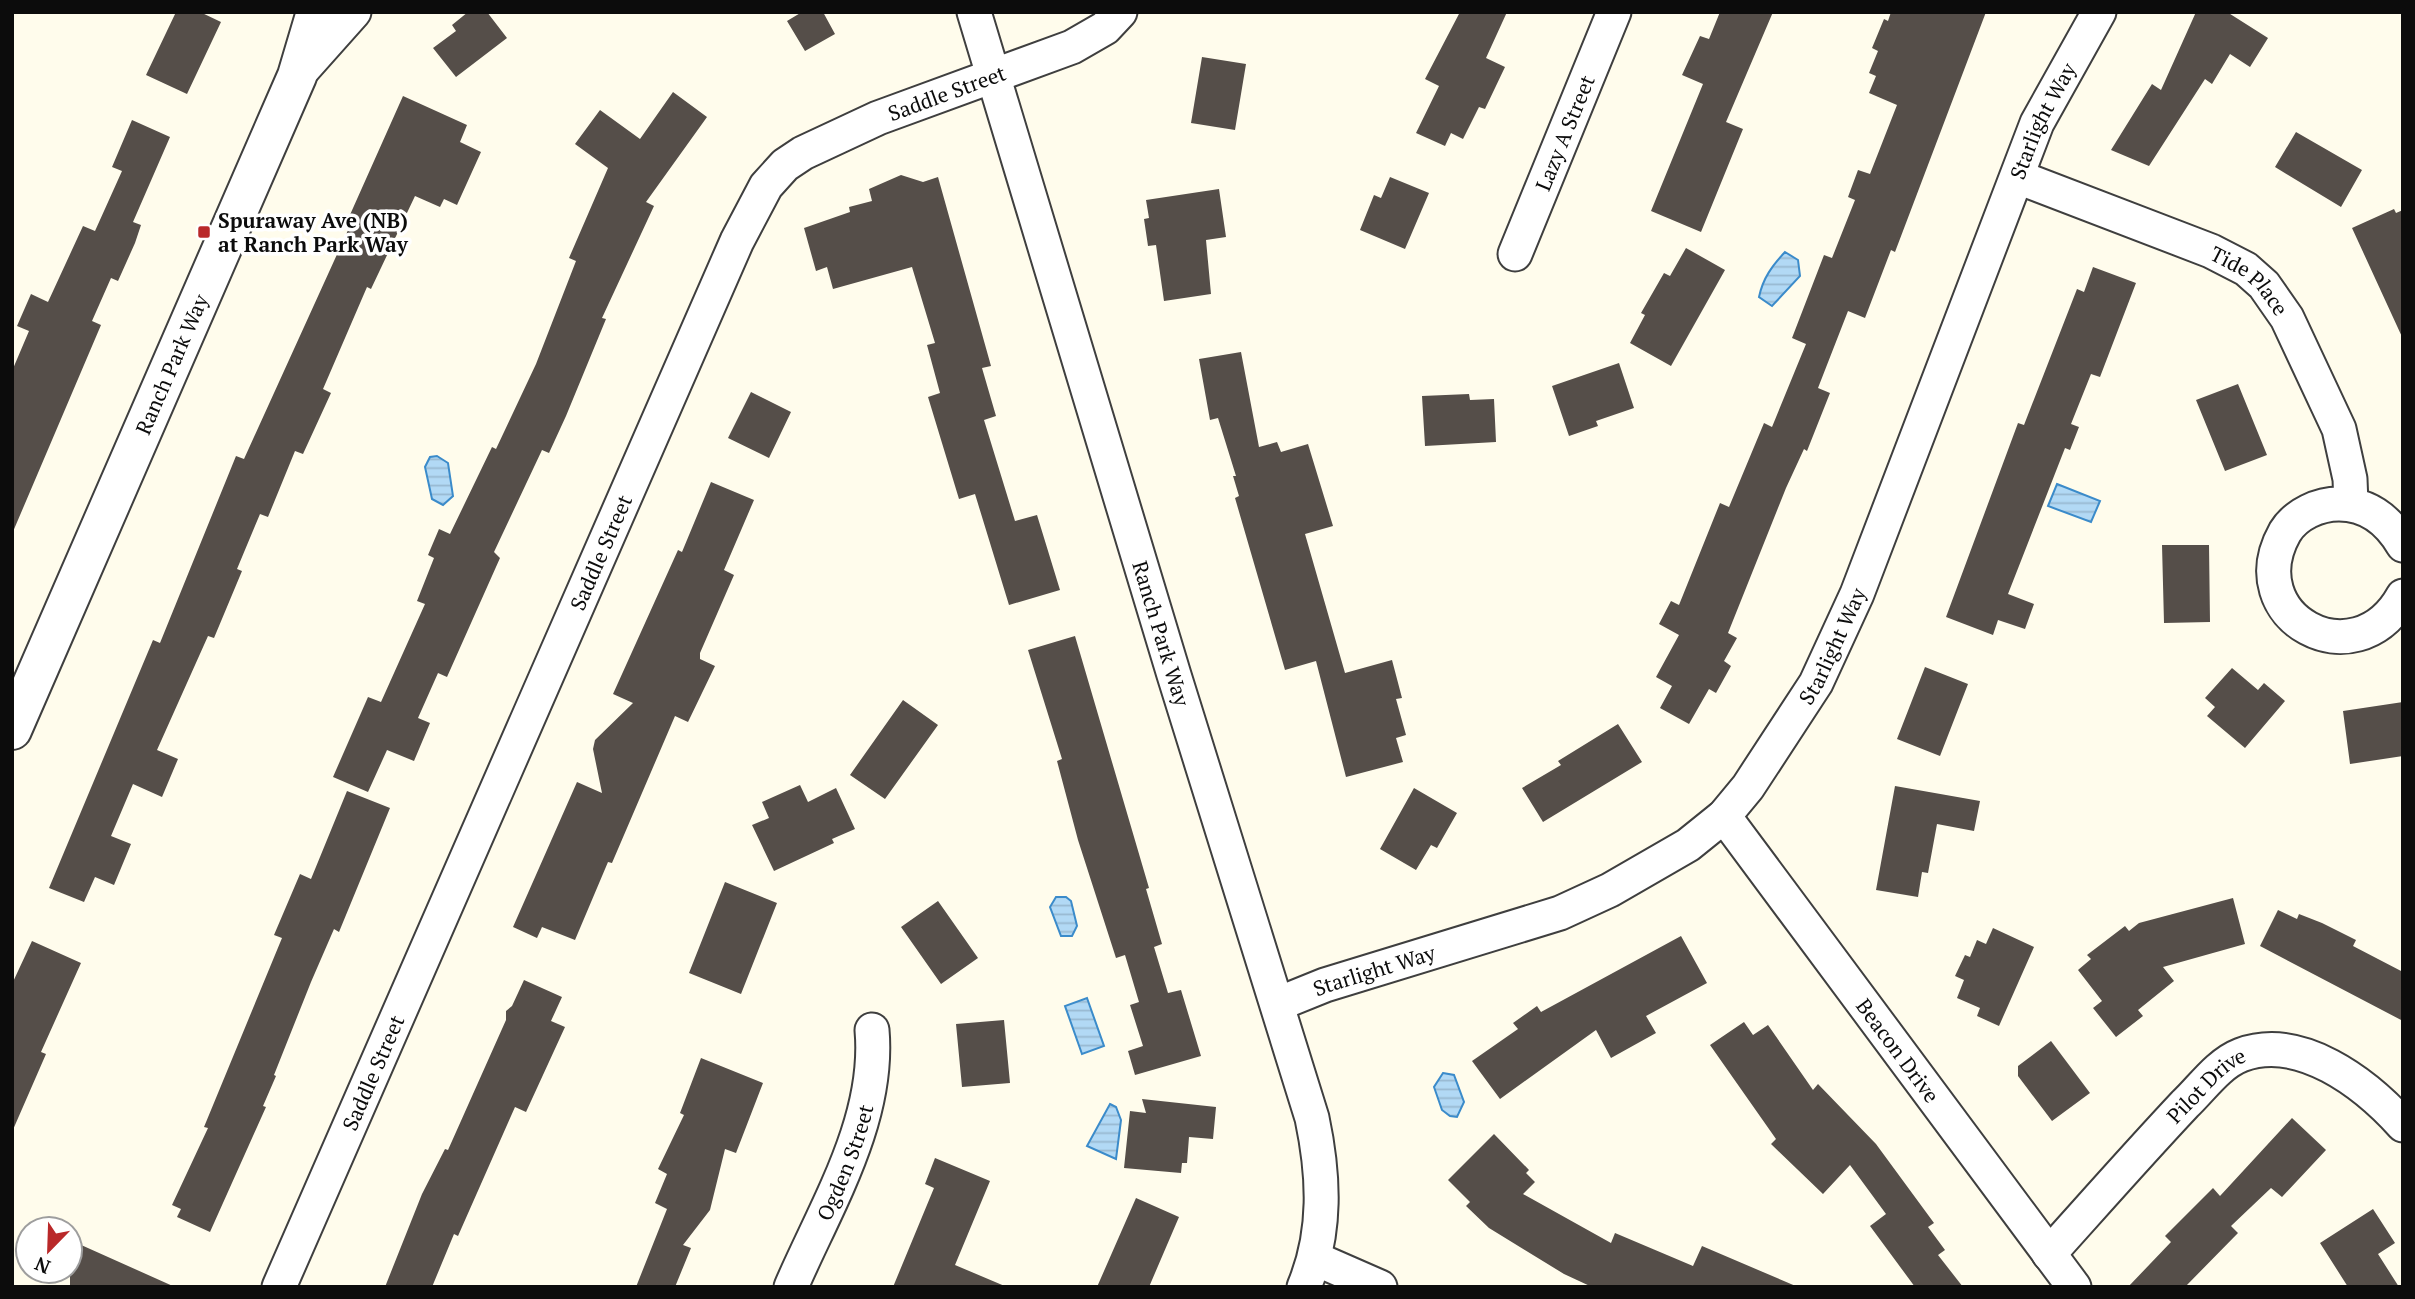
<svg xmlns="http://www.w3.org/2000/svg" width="2415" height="1299" viewBox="0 0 2415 1299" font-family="'PT Serif',serif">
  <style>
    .water { fill: url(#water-rules); stroke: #3b8bca; stroke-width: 2 }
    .building { fill: #554e49 }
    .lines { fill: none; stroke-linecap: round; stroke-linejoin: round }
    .minor-casing { stroke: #3f3f3f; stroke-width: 37 }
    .tertiary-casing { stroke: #3f3f3f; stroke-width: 42 }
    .minor { stroke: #fff; stroke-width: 33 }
    .tertiary { stroke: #fff; stroke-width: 38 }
    .poi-dot { fill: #b92829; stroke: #fff; stroke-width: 2.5 }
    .labels { text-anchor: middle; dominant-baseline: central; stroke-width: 7; stroke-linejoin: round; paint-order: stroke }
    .street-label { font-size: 21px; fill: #0c0c0c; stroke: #fff }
    .poi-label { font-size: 21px; font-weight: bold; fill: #0c0c0c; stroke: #fff; text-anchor: start }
  </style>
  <defs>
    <pattern id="water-rules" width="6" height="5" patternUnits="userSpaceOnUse" patternTransform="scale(1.75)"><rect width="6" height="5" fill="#b2d9f5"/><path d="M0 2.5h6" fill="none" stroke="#98b9d1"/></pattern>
  </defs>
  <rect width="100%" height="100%" fill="#fffcec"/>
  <!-- water -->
  <path class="water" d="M1785 252 1798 260 1800 276 1772 306 1759 297C1763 278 1772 266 1785 252Z
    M437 456 448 463 453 496 443 505 432 499 425 467 430 457Z
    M2057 484 2100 501 2091 522 2048 506Z
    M1056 897H1066L1071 901 1077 926 1072 936H1061L1050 907Z
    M1087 998 1104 1046 1082 1054 1065 1006Z
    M1443 1073 1454 1075 1464 1102 1457 1117 1450 1116 1442 1110 1434 1087Z
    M1110 1104 1116 1107 1121 1120 1116 1159 1087 1146Z"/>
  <!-- building -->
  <path class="building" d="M176 12H200L221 22 187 94 146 75Z
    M468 12H487L507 38 456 77 433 48 456 31 452 25Z
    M802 12H823L835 34 805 51 787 21Z
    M1460 12H1507L1486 58 1505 67 1485 109 1479 107 1463 139 1451 133 1445 146 1416 133 1439 86 1425 79Z
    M1720 12H1773L1726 122 1743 129 1701 232 1651 211 1703 84 1682 75 1700 36 1709 39Z
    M1891 12H1986L1895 252 1891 250 1865 318 1848 311 1818 388 1830 393 1807 451 1804 449 1786 488 1728 633 1737 638 1724 661 1731 666 1716 693 1709 689 1689 724 1660 708 1672 686 1656 677 1679 635 1659 624 1671 601 1679 605 1720 503 1729 507 1764 423 1772 427 1806 344 1792 338 1824 255 1832 258 1855 200 1848 197 1858 170 1870 174 1897 105 1869 93 1876 76 1869 73 1878 51 1872 48 1884 19 1888 21Z
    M2196 12H2227L2268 38 2250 67 2230 54 2212 84 2205 79 2149 166 2111 150 2152 84 2161 90Z
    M1202 57 1246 64 1235 130 1191 123Z
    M673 92 707 117 646 202 654 206 602 318 606 319 566 416 549 453 542 450 494 552 500 558 447 677 438 673 418 718 430 723 414 761 387 750 368 792 333 777 368 697 381 702 425 604 417 601 434 558 428 555 439 529 450 534 492 447 496 449 536 364 576 261 569 258 608 168 575 144 600 110 640 139Z
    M403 96 467 125 460 142 481 152 457 205 444 199 440 207 415 196 371 289 367 287 323 389 331 393 303 454 295 451 268 517 260 514 237 569 242 571 214 638 208 636 157 750 178 759 162 797 133 784 111 836 131 844 114 885 95 877 84 902 49 888 153 640 160 643 236 456 244 459 349 228 345 226Z
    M132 120 170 137 133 222 141 225 135 243 118 281 111 278 92 321 101 325 12 534V371L29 331 17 326 31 294 48 302 83 226 95 231 122 171 112 167Z
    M2296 132 2362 170 2341 207 2275 167Z
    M901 175 923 182 938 177 991 366 982 368 996 416 984 420 1015 521 1037 515 1060 590 1009 605 975 494 959 499 928 397 940 393 927 345 935 343 912 267 833 289 827 267 816 271 804 228 850 212 849 207 872 201 869 189Z
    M1390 177 1429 193 1405 249 1360 230 1374 195 1381 198Z
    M1219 189 1226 237 1206 240 1211 294 1164 301 1156 245 1148 246 1144 219 1149 218 1146 200Z
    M2394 209 2396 213 2403 210V339L2352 228Z
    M1686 248 1725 270 1671 366 1630 343 1645 315 1641 313 1664 273 1670 276Z
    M2093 267 2136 283 2100 377 2091 374 2071 424 2079 427 2070 450 2065 448 2008 594 2034 604 2025 629 1998 620 1993 635 1946 617 2018 423 2024 425 2077 289 2084 292Z
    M1241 352 1259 447 1277 442 1281 452 1308 444 1333 526 1305 534 1345 673 1392 660 1402 698 1396 699 1406 735 1396 738 1403 762 1346 777 1316 661 1285 670 1235 498 1239 496 1233 476H1236L1218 418 1210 420 1199 359Z
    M1619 363 1634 408 1596 421 1598 426 1569 436 1552 386Z
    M2238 384 2267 455 2225 471 2196 400Z
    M751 392 791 412 769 458 728 438Z
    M1469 394 1470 400 1494 399 1496 442 1425 446 1422 396Z
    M711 482 754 500 724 570 734 575 700 653V659L715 666 688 722 675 716 612 863 608 862 575 940 542 927 537 938 513 927 577 782 602 793 593 749 595 740 633 703 613 694 678 550 682 552Z
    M2162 545H2209L2210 622 2164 623Z
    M1075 636 1149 888 1146 889 1162 944 1154 947 1168 993 1181 990 1201 1056 1135 1075 1128 1051 1143 1046 1130 1005 1139 1002 1125 955 1116 958 1078 840 1057 761 1062 759 1028 650Z
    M1925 667 1968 684 1940 756 1897 739Z
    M2232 668 2258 690 2264 683 2285 701 2245 748 2207 716 2215 707 2205 698Z
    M903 700 938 725 885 799 850 775Z
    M2403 702V756L2350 764 2343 711Z
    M1618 724 1642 762 1543 822 1522 788 1561 765 1558 761Z
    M800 785 808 802 836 788 855 829 832 839 834 843 774 871 752 825 769 818 762 802Z
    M1895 786 1980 801 1974 831 1937 824 1928 873 1922 872 1918 897 1876 890Z
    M1414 788 1457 813 1437 848 1431 845 1416 870 1380 849Z
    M347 791 390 808 339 932 334 929 311 982 274 1075 276 1076 263 1106 266 1107 210 1232 177 1217 181 1209 172 1205 208 1128 204 1127 282 938 274 935 300 874 311 879Z
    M725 882 777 903 741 994 689 973Z
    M2233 898 2245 944 2163 967 2174 981 2138 1010 2143 1016 2116 1037 2093 1008 2102 1001 2078 970 2091 959 2087 955 2125 926 2129 931 2139 923Z
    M938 901 978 958 941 984 901 927Z
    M2278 910 2297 919 2299 914 2322 923 2356 940 2353 946 2403 972V1021L2260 946Z
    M1993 928 2034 947 1999 1026 1977 1016 1980 1008 1957 998 1964 980 1955 976 1965 955 1970 957 1977 940 1986 944Z
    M1681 936 1707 983 1646 1016 1656 1033 1611 1058 1596 1030 1500 1099 1472 1061 1518 1029 1513 1023 1537 1006 1541 1012Z
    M32 941 81 963 41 1052 46 1054 12 1132V984Z
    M524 980 562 997 551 1021 565 1027 526 1112 515 1107 458 1236 454 1234 432 1287H385L422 1194 445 1149 448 1150 506 1020V1011L512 1006Z
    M1004 1020 1010 1083 962 1087 956 1024Z
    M1744 1022 1753 1035 1768 1025 1813 1090 1818 1084 1876 1144 1934 1223 1928 1227 1945 1250 1938 1255 1963 1287H1915L1870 1226 1886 1214 1850 1165 1823 1194 1771 1144 1776 1139 1710 1045Z
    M2051 1041 2090 1093 2052 1121 2018 1076V1066Z
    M701 1058 763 1083 736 1153 725 1149 710 1210 683 1245 691 1248 675 1287H636L667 1209 655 1203 667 1174 658 1169 684 1115 680 1113Z
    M1142 1099 1216 1107 1213 1139 1189 1137 1187 1163H1182L1181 1173 1124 1168 1130 1111 1146 1113Z
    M2292 1118 2326 1150 2282 1197 2271 1188 2231 1226 2238 1233 2185 1287H2128L2171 1242 2165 1236 2213 1188 2220 1196Z
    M1494 1134 1529 1170 1526 1173 1535 1182 1523 1194 1611 1243 1615 1233 1693 1266 1702 1246 1798 1287H1592L1564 1274 1489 1228 1466 1206 1470 1202 1448 1180Z
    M935 1158 990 1181 955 1265 1007 1287H893L934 1188 925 1184Z
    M1136 1198 1179 1217 1149 1287H1097Z
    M2373 1209 2395 1243 2378 1254 2399 1287H2348L2320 1243Z
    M70 1240 175 1287H70Z"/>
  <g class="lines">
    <defs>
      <g id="minor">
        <path id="s1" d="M974 12 1174 675 1312 1118C1324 1175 1327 1232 1304 1287"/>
        <path d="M297 76 354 12"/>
        <path id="s2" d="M2018 177 2211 251 2246 269 2264 285 2287 318 2339 429 2350 479 2351 504"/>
        <path id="s3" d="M1515 254 1614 12"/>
        <path d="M2403 545C2389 521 2369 504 2339 504 2319 504 2296 514 2285 532 2237 617 2355 682 2403 596"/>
        <path id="s4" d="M1724 816 2074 1287"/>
        <path id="s5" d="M1278 1004 1325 985 1560 913 1610 890 1688 845 1724 816 1748 787 1816 683 1857 594 2037 123 2099 12"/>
        <path id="s6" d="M2049 1254C2094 1204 2139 1153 2185 1104 2202 1088 2218 1064 2241 1055 2300 1033 2365 1083 2403 1125"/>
        <path d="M1316 1259 1380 1287"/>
        <path id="s7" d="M279 1287 737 241 766 186 785 165 803 153 878 118 1072 47 1105 28 1120 12"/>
        <path id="s8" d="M791 1287C826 1206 880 1120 872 1030"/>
      </g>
      <g id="tertiary">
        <path id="s9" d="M12 730 297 76 316 12"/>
      </g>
    </defs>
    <!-- minor casing -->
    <use href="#minor" class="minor-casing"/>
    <!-- tertiary casing -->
    <use href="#tertiary" class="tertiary-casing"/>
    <!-- minor -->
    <use href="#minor" class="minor"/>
    <!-- tertiary -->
    <use href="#tertiary" class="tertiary"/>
  </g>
  <!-- markers -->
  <rect class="poi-dot" x="197" y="225" width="14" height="14" rx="3.5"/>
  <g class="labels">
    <!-- street labels -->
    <g class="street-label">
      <text stroke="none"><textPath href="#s7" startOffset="1410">Saddle Street</textPath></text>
      <text stroke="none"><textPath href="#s5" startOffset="1256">Starlight Way</textPath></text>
      <text stroke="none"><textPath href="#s3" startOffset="131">Lazy A Street</textPath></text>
      <text stroke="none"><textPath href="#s2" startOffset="256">Tide Place</textPath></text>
      <text stroke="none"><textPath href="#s9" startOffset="399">Ranch Park Way</textPath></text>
      <text stroke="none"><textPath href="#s7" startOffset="802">Saddle Street</textPath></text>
      <text stroke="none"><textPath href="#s1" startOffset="649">Ranch Park Way</textPath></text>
      <text stroke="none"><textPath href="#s5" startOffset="690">Starlight Way</textPath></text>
      <text stroke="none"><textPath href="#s5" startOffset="102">Starlight Way</textPath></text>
      <text stroke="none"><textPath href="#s4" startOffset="292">Beacon Drive</textPath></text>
      <text stroke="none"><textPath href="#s7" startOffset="234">Saddle Street</textPath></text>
      <text stroke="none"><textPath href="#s6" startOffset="231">Pilot Drive</textPath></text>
      <text stroke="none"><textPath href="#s8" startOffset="136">Ogden Street</textPath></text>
    </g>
    <!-- poi labels -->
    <g class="poi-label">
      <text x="218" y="220">Spuraway Ave (NB)<tspan x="218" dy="24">at Ranch Park Way</tspan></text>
    </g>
  </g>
  <!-- border -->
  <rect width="2415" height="1299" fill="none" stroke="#0c0c0c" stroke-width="28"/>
  <!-- north arrow -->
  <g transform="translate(49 1250) rotate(203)"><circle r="33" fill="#ffffff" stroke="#9e9e9e" stroke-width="2"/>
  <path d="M0-5L12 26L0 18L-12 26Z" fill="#b92829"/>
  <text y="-10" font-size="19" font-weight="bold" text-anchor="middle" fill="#0c0c0c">N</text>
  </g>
</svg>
